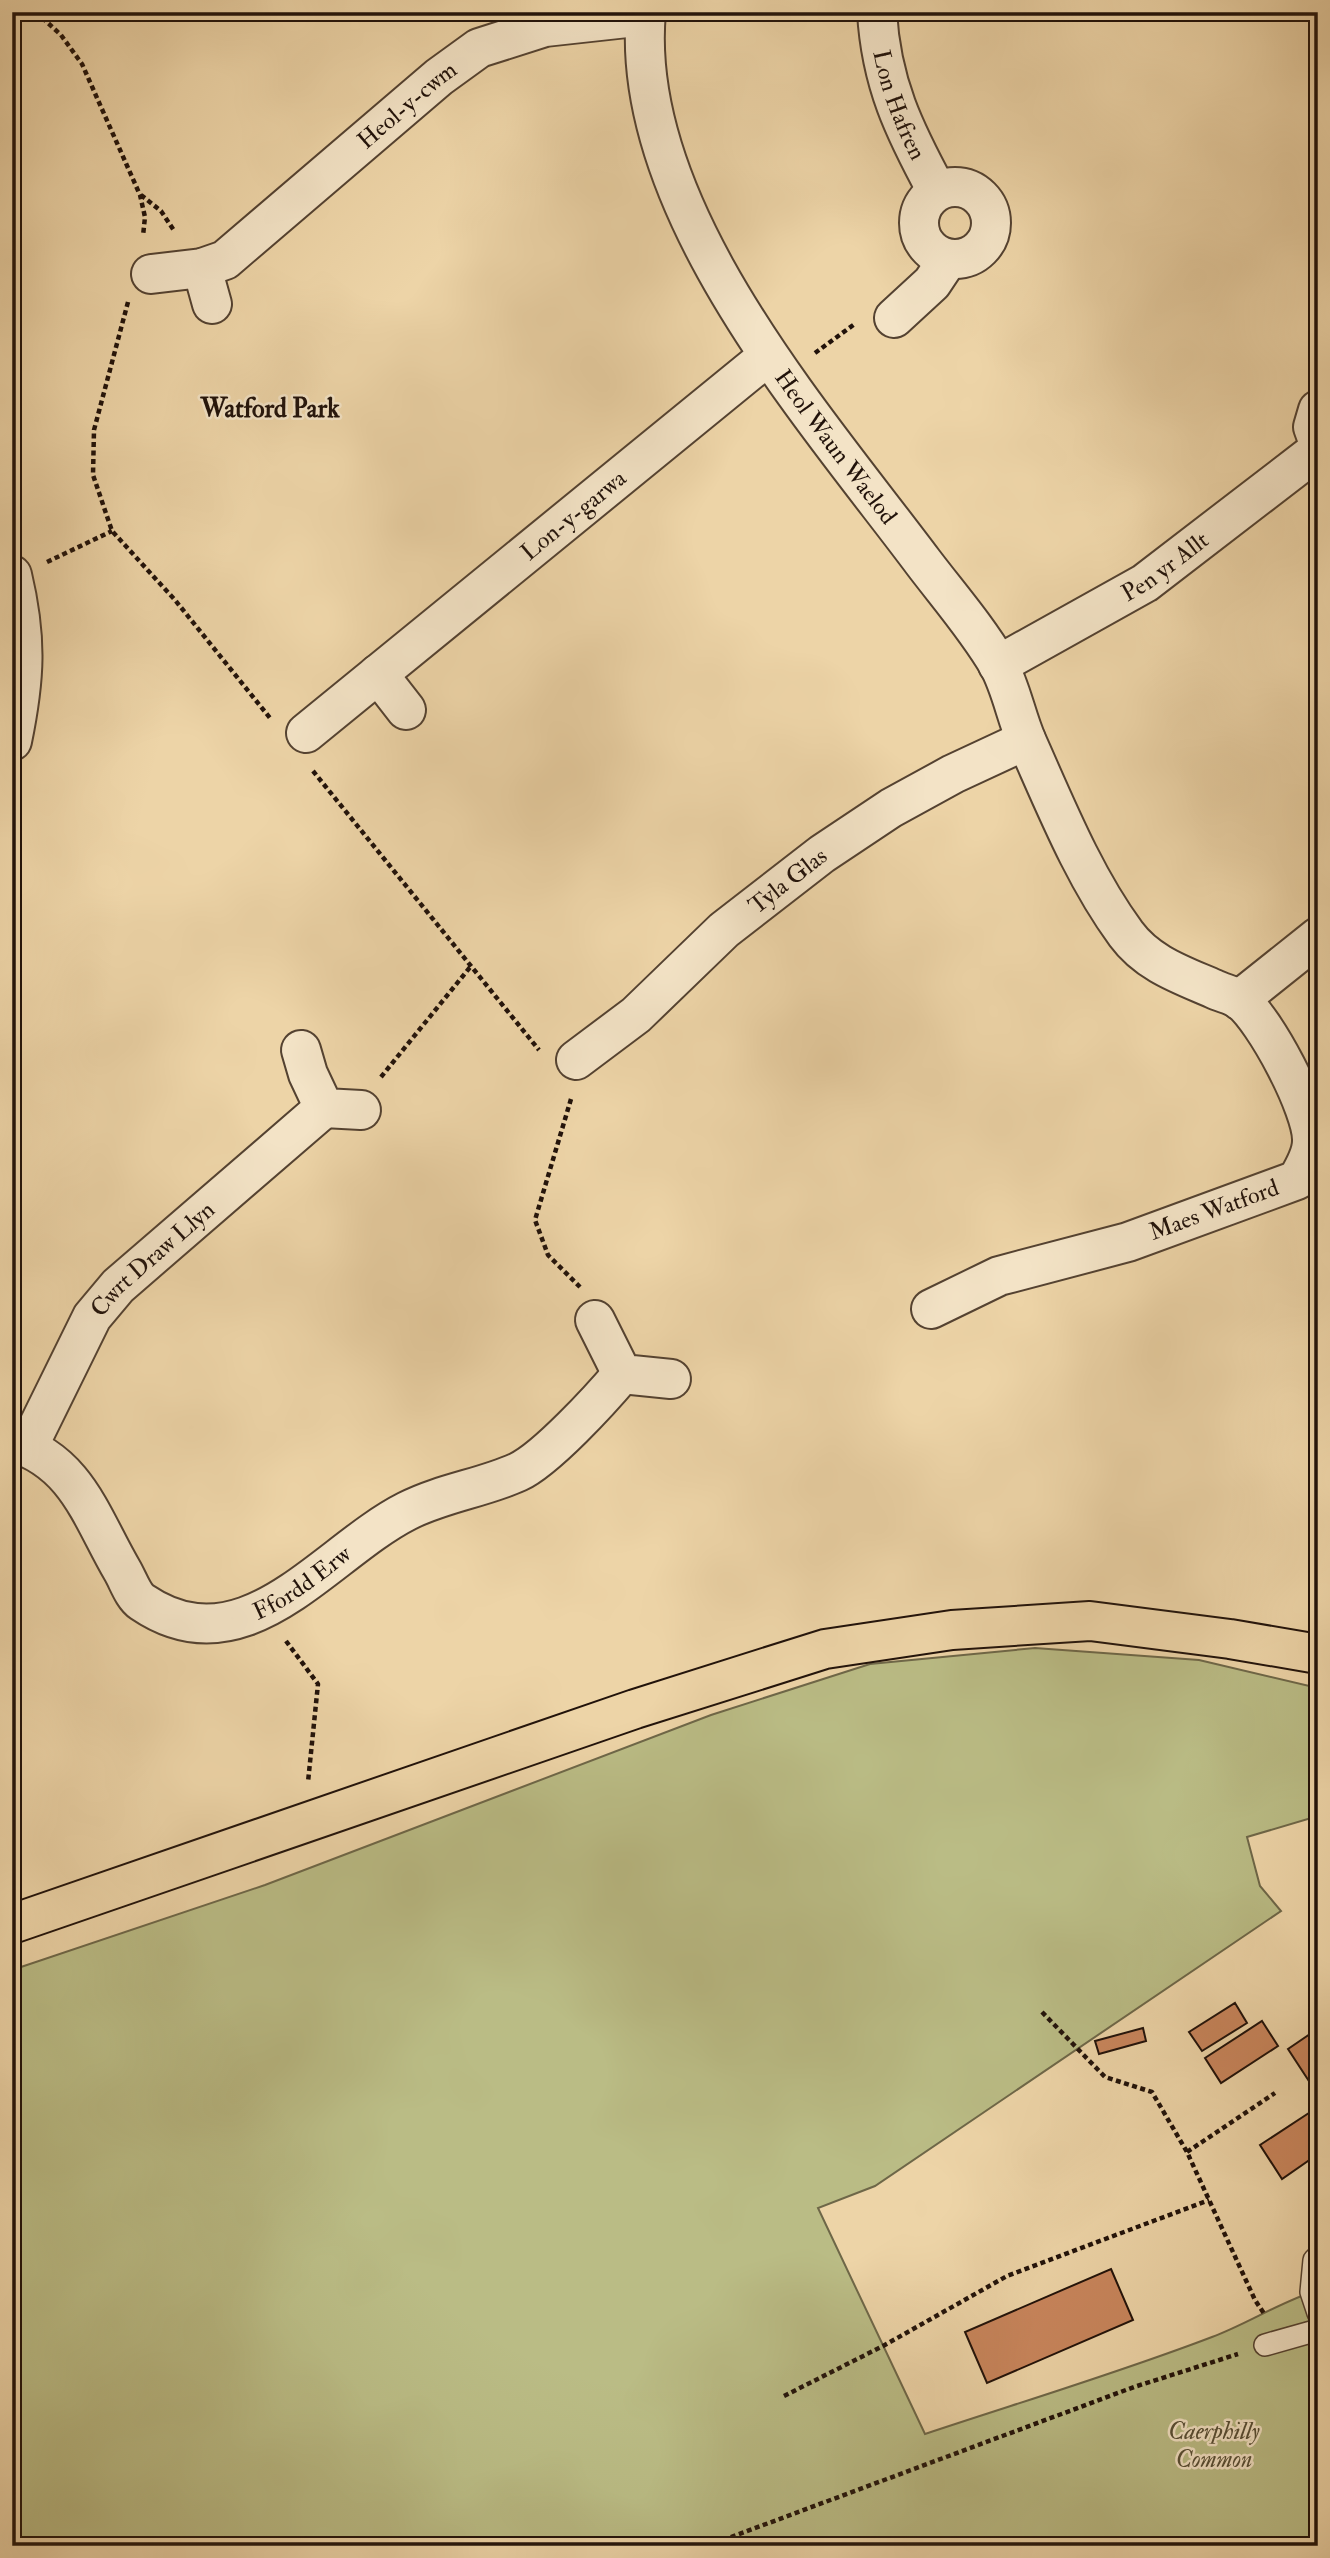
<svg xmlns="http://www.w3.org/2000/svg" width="1330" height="2558" viewBox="0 0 1330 2558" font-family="'IM FELL Double Pica',serif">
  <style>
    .green { fill: #babc85; stroke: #6e6748; stroke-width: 2 }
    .building { fill: #c9865d; stroke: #21120a; stroke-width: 2 }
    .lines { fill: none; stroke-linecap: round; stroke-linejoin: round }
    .service-casing { stroke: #544231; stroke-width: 24 }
    .minor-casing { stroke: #544231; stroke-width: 42 }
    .primary-casing { stroke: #21120a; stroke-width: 42 }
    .path { stroke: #21120a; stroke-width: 4.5; stroke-dasharray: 5 3.5; stroke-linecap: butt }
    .service { stroke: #f3e3c6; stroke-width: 21 }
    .minor { stroke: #f3e3c6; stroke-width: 38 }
    .primary { stroke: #edd4a7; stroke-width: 38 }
    .labels { text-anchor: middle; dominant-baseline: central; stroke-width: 5; stroke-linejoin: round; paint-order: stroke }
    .street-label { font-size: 24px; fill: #21120a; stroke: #f3e3c6 }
    .park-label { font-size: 24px; font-style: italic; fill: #574e35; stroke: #f3e3c6 }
    .neighbourhood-label { font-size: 26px; font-weight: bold; fill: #21120a; stroke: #f3e3c6 }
  </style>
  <rect width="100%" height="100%" fill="#edd4a7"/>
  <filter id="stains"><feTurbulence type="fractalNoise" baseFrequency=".00286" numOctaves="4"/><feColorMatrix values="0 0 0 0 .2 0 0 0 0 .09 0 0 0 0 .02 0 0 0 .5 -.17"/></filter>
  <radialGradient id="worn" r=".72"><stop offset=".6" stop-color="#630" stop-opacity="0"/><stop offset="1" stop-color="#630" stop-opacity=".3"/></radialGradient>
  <!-- green -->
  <path class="green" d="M1035 1648 1199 1660 1318 1688V1816L1247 1837 1260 1886 1281 1911 875 2186 818 2208 925 2434C1021 2402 1118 2373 1212 2337 1249 2323 1280 2302 1318 2290V2546H12V1970L265 1885 711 1715 870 1664Z"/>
  <!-- building -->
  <path class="building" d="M1235 2003 1247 2023 1202 2051 1189 2032Z
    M1262 2021 1278 2046 1221 2083 1205 2058Z
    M1143 2028 1146 2041 1099 2054 1095 2041Z
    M1313 2032 1318 2040V2095L1288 2049Z
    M1318 2107V2154L1282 2179 1260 2145Z
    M1111 2269 1133 2320 987 2383 965 2332Z"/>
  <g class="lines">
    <defs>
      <path id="service" d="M1318 2256 1314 2260 1311 2292 1318 2313
        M1265 2345 1318 2330"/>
      <g id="minor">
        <path id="s1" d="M646 12C628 207 813 415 923 562 948 595 977 628 998 664 1011 687 1016 717 1027 742 1056 807 1084 877 1126 934 1148 964 1182 975 1214 989 1222 993 1233 995 1240 1000 1265 1019 1313 1110 1312 1141 1312 1155 1304 1168 1297 1180L1128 1242 999 1276 931 1309"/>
        <path id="s2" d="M877 12C881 83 904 130 937 191"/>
        <circle cx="955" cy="223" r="36"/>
        <path d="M202 268 212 304"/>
        <path id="s3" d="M151 274 202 268 225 260 439 77 479 48 545 27 645 16"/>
        <path d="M894 318 932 283 948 259"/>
        <path d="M1318 410 1313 427 1318 441"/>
        <path d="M12 575C27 638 25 678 12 741"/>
        <path id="s4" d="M998 665 1145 583 1318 450"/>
        <path d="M378 674 406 710"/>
        <path id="s5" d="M306 733 768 356"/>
        <path d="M1239 1000 1318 937"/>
        <path d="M301 1050 308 1074 324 1108 361 1110"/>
        <path id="s6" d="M576 1060 636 1015 724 930 822 854 891 808 953 774 1026 740"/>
        <path d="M595 1320 622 1374 671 1379"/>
        <path id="s7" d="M12 1442C77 1462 91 1517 122 1570 128 1580 133 1596 142 1602 245 1672 324 1553 407 1511 442 1493 483 1488 518 1472 546 1459 601 1399 622 1374"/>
        <path id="s8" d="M28 1447 92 1317 118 1286 324 1108"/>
      </g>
      <path id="primary" d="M12 1924 635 1709 825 1649 952 1630 1090 1621 1230 1639 1318 1654"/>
    </defs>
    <!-- service casing -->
    <use href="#service" class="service-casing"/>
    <!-- minor casing -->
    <use href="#minor" class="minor-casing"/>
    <!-- primary casing -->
    <use href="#primary" class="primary-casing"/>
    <!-- path -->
    <path class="path" d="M36 12 61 35 82 64 140 195 145 217 143 236
      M141 195 161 211 175 232
      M128 302 94 430 93 475 112 531 175 600 270 718
      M815 353 856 323
      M47 562 112 531
      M313 771 539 1050
      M381 1077 471 966
      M571 1099 535 1220 548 1255 580 1287
      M286 1641 318 1684 308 1782
      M1042 2012 1105 2077 1152 2092 1187 2152 1255 2300 1265 2315
      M1187 2152 1275 2093
      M784 2396 883 2346 1007 2276 1209 2200
      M707 2546 1134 2387 1238 2354"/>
    <!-- service -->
    <use href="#service" class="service"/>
    <!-- minor -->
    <use href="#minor" class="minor"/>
    <!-- primary -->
    <use href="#primary" class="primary"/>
  </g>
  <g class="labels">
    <!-- street labels -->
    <g class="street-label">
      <text stroke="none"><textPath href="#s2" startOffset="96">Lon Hafren</textPath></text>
      <text stroke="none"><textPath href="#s3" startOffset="315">Heol-y-cwm</textPath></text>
      <text stroke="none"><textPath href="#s1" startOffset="485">Heol Waun Waelod</textPath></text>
      <text stroke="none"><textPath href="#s5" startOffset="345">Lon-y-garwa</textPath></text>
      <text stroke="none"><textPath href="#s4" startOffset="194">Pen yr Allt</textPath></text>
      <text stroke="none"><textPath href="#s6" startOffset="278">Tyla Glas</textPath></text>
      <text transform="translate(1214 1210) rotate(-20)">Maes Watford</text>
      <text stroke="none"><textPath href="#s8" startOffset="229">Cwrt Draw Llyn</textPath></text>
      <text stroke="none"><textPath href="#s7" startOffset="387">Ffordd Erw</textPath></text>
    </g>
    <!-- park labels -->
    <g class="park-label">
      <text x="1214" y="2431">Caerphilly<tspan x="1214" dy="28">Common</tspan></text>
    </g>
    <!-- neighbourhood labels -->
    <g class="neighbourhood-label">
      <text x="270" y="409">Watford Park</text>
    </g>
  </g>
  <!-- margin -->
  <rect width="1330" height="2558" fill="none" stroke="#edd4a7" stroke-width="42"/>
  <rect x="14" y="14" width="1302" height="2530" fill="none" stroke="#21120a" stroke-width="3.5"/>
  <rect x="21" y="21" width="1288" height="2516" fill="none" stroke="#21120a" stroke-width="2"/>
  <rect width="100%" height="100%" filter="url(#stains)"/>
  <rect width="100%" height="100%" fill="url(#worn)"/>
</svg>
